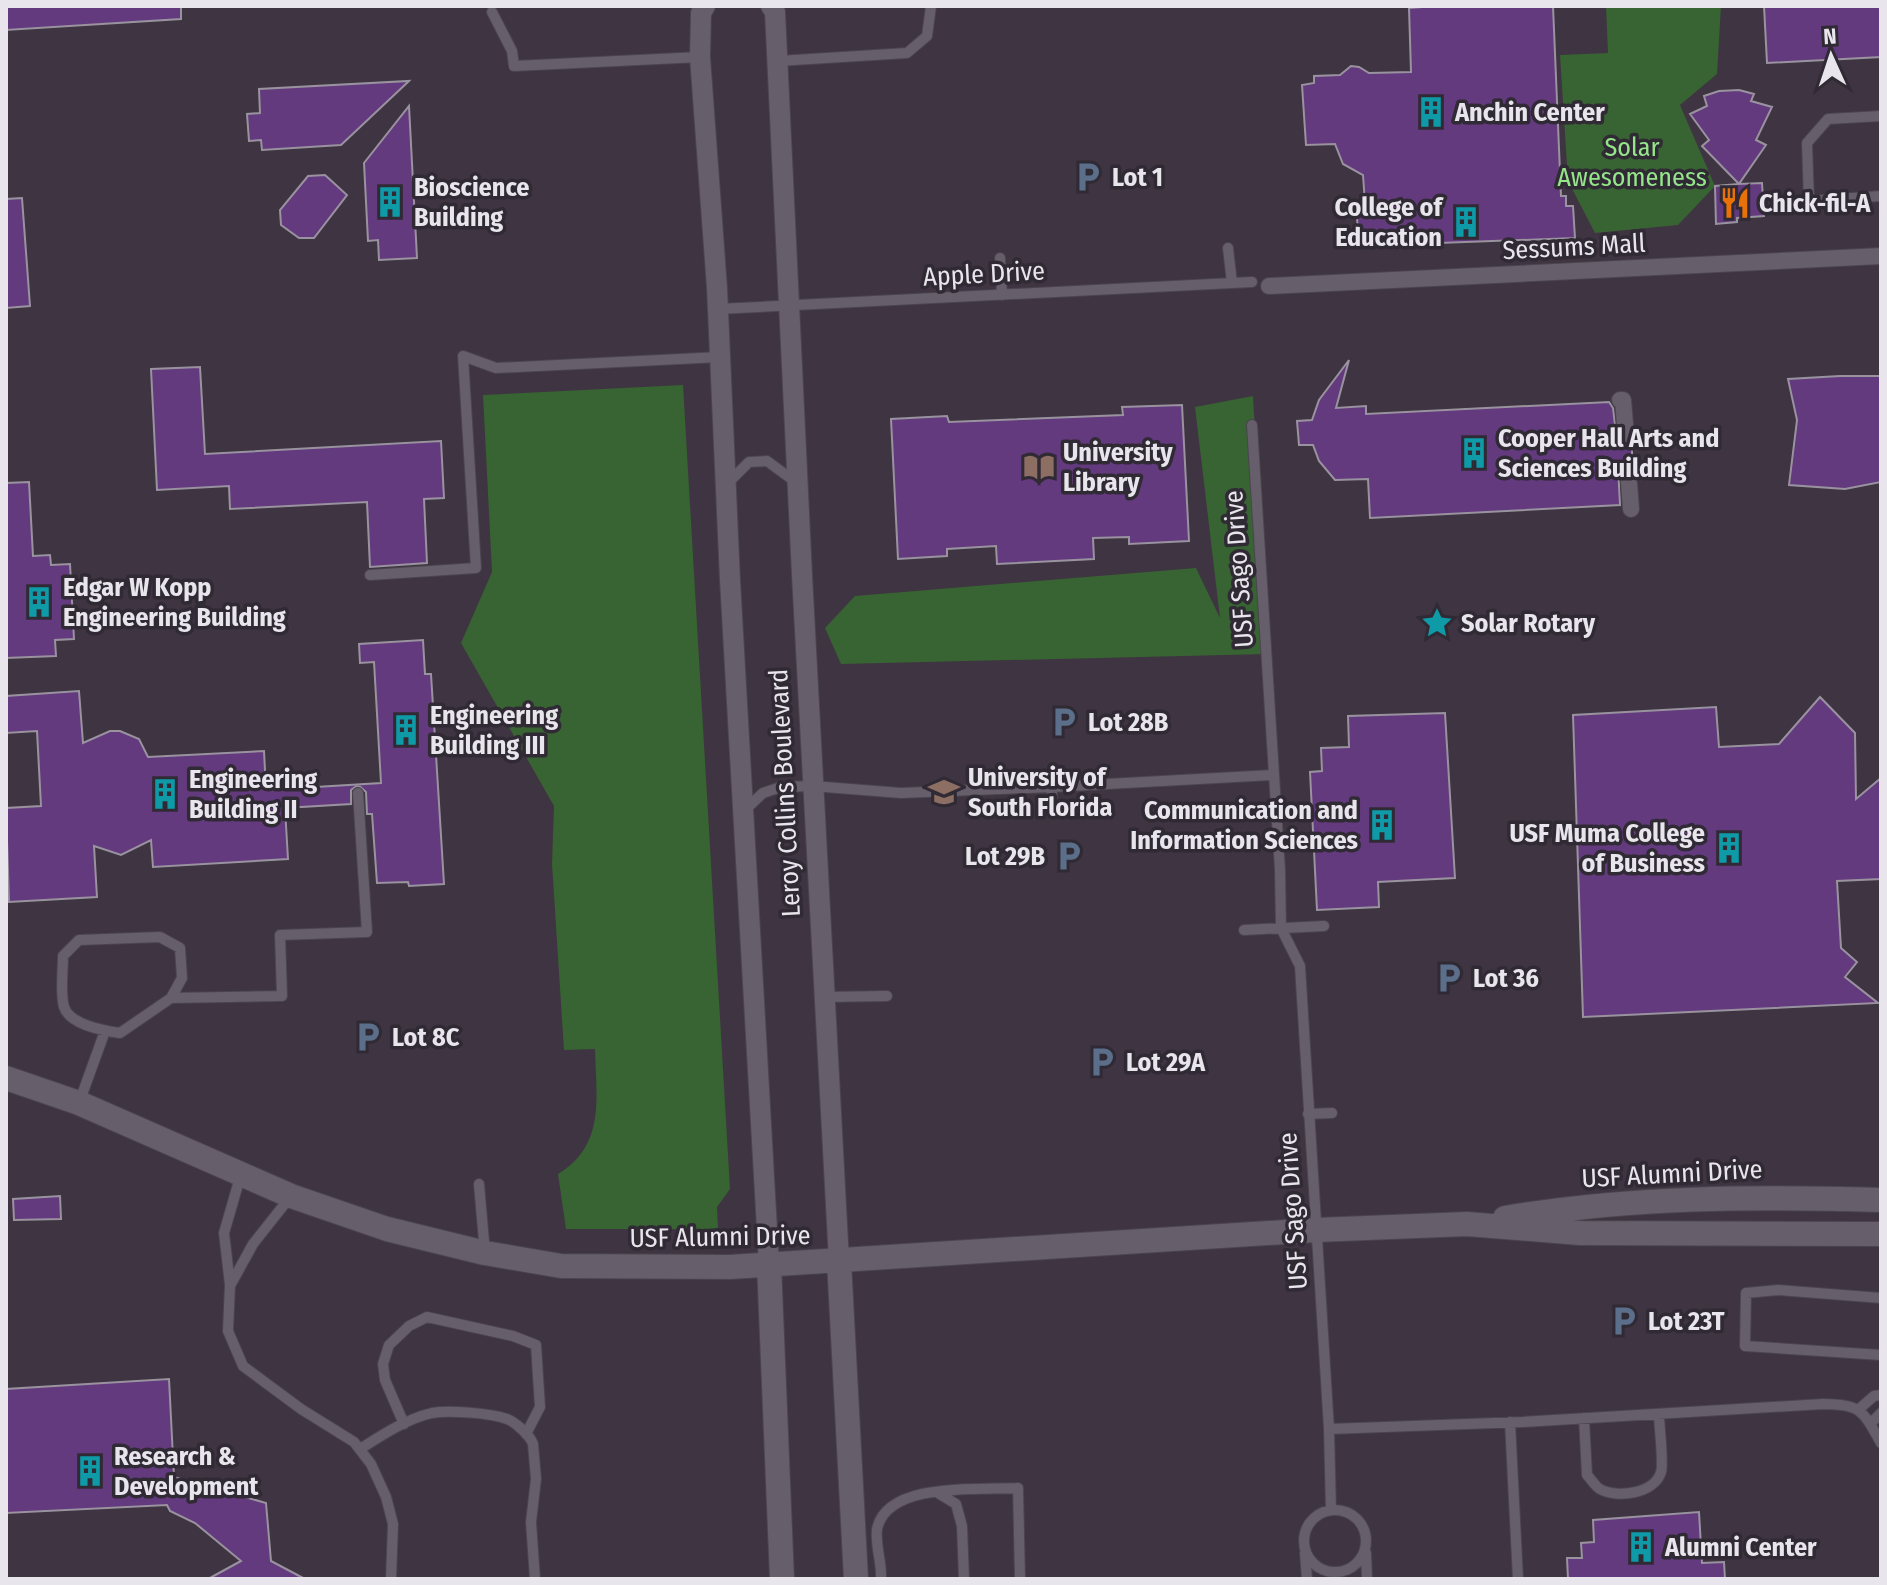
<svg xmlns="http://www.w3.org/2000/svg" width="1887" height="1585" viewBox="0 0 1887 1585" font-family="'Fira Sans Condensed',sans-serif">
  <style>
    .education { fill: #3f3441 }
    .green { fill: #386332 }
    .building { fill: #643a7e; stroke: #99929f; stroke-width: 2 }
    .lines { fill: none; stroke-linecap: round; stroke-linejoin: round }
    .service-casing { stroke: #4a454e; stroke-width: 12 }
    .pedestrian-casing { stroke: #4a454e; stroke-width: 18 }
    .minor-casing { stroke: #4a454e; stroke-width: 22 }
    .tertiary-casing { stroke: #4a454e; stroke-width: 26 }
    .service { stroke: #665f6b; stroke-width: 10 }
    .pedestrian { stroke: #665f6b; stroke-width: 16 }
    .minor { stroke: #665f6b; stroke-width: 20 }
    .tertiary { stroke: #665f6b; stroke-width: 24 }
    .labels { text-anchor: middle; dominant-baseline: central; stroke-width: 7; stroke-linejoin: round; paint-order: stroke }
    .poi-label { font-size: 26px; font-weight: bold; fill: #e9e5ec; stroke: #302a35; text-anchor: start }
    .park-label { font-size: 26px; fill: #95e58a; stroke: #302a35 }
    .street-label { font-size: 26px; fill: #e9e5ec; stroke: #302a35 }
  </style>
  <rect width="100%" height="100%" fill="#302a35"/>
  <!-- education -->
  <path class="education" d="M6 6H1881V1579H6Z"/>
  <!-- green -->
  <path class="green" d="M1606 6H1721L1717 74 1680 105 1715 186 1678 225 1595 233 1568 181 1560 55 1608 53Z
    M683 385 730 1189 717 1207 718 1229H566L558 1174C606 1145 596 1097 595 1049L564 1050 552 864 554 806 461 643 492 572 483 395Z
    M1253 396 1267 654 841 664 825 628 855 596 1196 568 1220 618 1195 407Z"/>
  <!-- building -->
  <path class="building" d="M6 6H181V19L6 30Z
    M1436 6H1553L1561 196H1566V206H1573L1575 238 1359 246 1356 204 1365 203 1363 175 1343 164 1335 144 1306 145 1302 85 1314 83V76L1340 75 1351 66 1359 67 1369 73 1411 72 1409 8Z
    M1764 6H1881V57L1767 63Z
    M409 81 341 145 262 150 261 140 249 141 247 114 260 113 259 89Z
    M1739 90 1754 94 1751 101 1772 107 1756 140 1766 145 1739 184 1762 183 1764 216 1737 218V222L1716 224 1715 186 1739 184 1702 146 1709 140 1690 114 1707 106 1704 96 1719 91Z
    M409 106 417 258 379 260 378 240 368 241 364 163Z
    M325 175 347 195 314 238H299L281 225 280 210 308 176Z
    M22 198 30 306 6 308V199Z
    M1349 360 1336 408 1366 406V414L1609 402 1613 408 1617 442 1622 446 1632 445V460L1622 461 1618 466 1620 505 1370 518 1368 479 1335 480 1319 461 1313 445H1299L1297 421 1312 420 1319 400Z
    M200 367 205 454 441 441 444 498 424 499 427 563 370 567 367 502 230 509 229 486 157 490 151 369Z
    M1840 376H1881V482L1845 489 1789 485 1797 420 1788 379Z
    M1182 405 1189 541 1129 544V537L1093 538 1094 559 997 564 996 546 947 549V556L898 559 891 419 947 416 949 422 1123 415 1122 407Z
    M29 482 33 556 50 555 51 565 70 564 74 639 55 640 56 656 6 658V483Z
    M423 640 425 674H431L444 884 409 886 408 882 377 883 372 814H367L366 792 358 785 351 790V804L285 808 288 859 153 867 151 840 121 855 94 846 97 897 9 902 6 808 41 806 37 731 6 733V696L79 691 83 743 110 731H120L139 739 148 757 264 751 266 790 381 783 374 662 360 663 359 644Z
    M1820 697 1855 733 1856 799 1881 778V879L1837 881 1841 948 1857 962 1845 977 1878 1003 1583 1017 1573 715 1716 707 1719 747 1779 744Z
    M1445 713 1455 878 1378 882 1379 907 1317 910 1310 772 1322 771 1321 748 1349 747 1348 716Z
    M60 1196 61 1219 14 1220 13 1199Z
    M169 1379 174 1477 266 1503 271 1561 305 1579H208L241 1561 195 1523 170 1511 167 1505 6 1513V1389Z
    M1699 1512 1702 1563 1724 1562 1725 1579H1568L1567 1558H1582L1581 1543 1594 1542 1593 1520Z"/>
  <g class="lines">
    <defs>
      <path id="service" d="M492 12 512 51 514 66 700 57
        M778 61 907 53 927 36 931 6
        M1881 116 1828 119 1807 143 1809 201 1881 196
        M1228 248 1232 283
        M1000 258 1002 295
        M718 309 1252 282
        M1252 425 1280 870 1281 928 1300 966 1329 1429 1522 1422 1823 1404C1861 1405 1862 1409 1881 1443
        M729 482 749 462 767 461 797 483
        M370 575 476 568 463 356 496 368 720 357
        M1052 797V787L1274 775
        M746 809 763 793 781 787 812 786 901 793 1052 787V775
        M1244 930 1324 926
        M160 937 180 948 182 978 171 998 120 1033C105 1031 70 1025 64 1007 60 993 63 971 63 956L79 940Z
        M825 997 887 996
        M171 998 282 996 280 935 367 932 358 793
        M79 1103 105 1031
        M1308 1114 1332 1113
        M241 1174 224 1233 230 1285 228 1331 243 1366 301 1409 354 1442 371 1464 386 1497 393 1524 391 1579
        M479 1184 485 1253
        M231 1284 253 1244 291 1196
        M1881 1298 1778 1290 1746 1293 1745 1346 1881 1355
        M1858 1410 1874 1396 1881 1395
        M1584 1418 1587 1475C1591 1479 1596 1487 1600 1489 1618 1499 1655 1493 1661 1472 1664 1463 1659 1426 1659 1414
        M1510 1422 1518 1579
        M404 1424 385 1380 383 1364 389 1345 409 1326 427 1317 513 1336 536 1345 540 1407 526 1434
        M1870 1424 1881 1413
        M1329 1429 1331 1510
        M360 1449C382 1435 406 1419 432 1413 448 1410 491 1413 507 1419 515 1422 530 1435 533 1444L536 1479 531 1522 535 1579
        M938 1493 956 1504 962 1526 964 1579
        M1304 1541a31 31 0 1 1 62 0a31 31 0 1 1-62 0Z
        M1305 1553 1307 1579
        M1366 1553 1367 1579
        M881 1579C882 1563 875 1545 877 1529 887 1481 981 1490 1018 1488L1020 1579"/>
      <path id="pedestrian" d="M1269 286 1881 256
        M1620 400H1623L1626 436
        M1628 470 1631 509"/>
      <path id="minor" d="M705 6 701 13 700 57 717 288 730 580 769 1264
        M771 6 775 12 802 575 839 1261"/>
      <path id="tertiary" d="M6 1078 79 1103 291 1196 387 1229 485 1253 561 1266 730 1267 1316 1230 1467 1224 1580 1233 1881 1234
        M1505 1218C1629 1197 1755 1196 1881 1200
        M839 1261 856 1579
        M769 1264 782 1579"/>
    </defs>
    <!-- service casing -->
    <use href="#service" class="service-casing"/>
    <!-- pedestrian casing -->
    <use href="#pedestrian" class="pedestrian-casing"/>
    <!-- minor casing -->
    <use href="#minor" class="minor-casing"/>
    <!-- tertiary casing -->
    <use href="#tertiary" class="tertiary-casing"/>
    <!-- service -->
    <use href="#service" class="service"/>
    <!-- pedestrian -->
    <use href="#pedestrian" class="pedestrian"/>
    <!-- minor -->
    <use href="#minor" class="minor"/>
    <!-- tertiary -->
    <use href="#tertiary" class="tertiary"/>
  </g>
  <!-- icons -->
  <defs>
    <symbol id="building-bare" viewBox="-9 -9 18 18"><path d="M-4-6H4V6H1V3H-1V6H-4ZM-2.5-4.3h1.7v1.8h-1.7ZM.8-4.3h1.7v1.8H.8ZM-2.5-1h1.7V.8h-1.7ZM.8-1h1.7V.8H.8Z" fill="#0f9aa8" stroke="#302a35" stroke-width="2.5" paint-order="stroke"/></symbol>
    <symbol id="parking-bare" viewBox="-9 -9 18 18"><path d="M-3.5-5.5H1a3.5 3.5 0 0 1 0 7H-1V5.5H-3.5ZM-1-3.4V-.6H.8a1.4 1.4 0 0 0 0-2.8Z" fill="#5c6f8a" stroke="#302a35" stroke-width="2.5" paint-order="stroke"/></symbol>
    <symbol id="restaurant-bare" viewBox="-9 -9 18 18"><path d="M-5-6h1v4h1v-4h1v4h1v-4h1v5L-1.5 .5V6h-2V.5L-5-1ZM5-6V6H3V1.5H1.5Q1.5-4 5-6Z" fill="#e8710a" stroke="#302a35" stroke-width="2.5" paint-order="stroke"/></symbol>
    <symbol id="library-bare" viewBox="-9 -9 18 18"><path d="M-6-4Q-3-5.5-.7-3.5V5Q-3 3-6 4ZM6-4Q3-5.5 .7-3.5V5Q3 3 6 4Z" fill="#8d6e63" stroke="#302a35" stroke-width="2.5" paint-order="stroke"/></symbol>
    <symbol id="sight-bare" viewBox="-9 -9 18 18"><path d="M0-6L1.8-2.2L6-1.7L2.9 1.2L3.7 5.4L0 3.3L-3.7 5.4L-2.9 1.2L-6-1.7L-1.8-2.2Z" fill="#0f9aa8" stroke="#302a35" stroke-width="2.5" paint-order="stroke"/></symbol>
    <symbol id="university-bare" viewBox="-9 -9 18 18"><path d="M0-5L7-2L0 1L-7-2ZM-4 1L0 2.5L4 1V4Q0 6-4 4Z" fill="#8d6e63" stroke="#302a35" stroke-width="2.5" paint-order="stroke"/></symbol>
  </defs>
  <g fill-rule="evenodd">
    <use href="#building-bare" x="1409" y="90" width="44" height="44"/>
    <use href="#parking-bare" x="1066" y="155" width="44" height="44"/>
    <use href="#building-bare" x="368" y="180" width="44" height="44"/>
    <use href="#restaurant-bare" x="1713" y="181" width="44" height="44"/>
    <use href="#building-bare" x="1444" y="200" width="44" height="44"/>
    <use href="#building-bare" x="1452" y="431" width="44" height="44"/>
    <use href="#library-bare" x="1017" y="445" width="44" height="44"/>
    <use href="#building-bare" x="17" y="580" width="44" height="44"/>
    <use href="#sight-bare" x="1415" y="601" width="44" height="44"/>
    <use href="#parking-bare" x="1042" y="700" width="44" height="44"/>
    <use href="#building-bare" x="384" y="708" width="44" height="44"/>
    <use href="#university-bare" x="922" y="770" width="44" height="44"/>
    <use href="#building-bare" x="143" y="772" width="44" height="44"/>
    <use href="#building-bare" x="1360" y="803" width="44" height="44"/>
    <use href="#building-bare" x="1707" y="826" width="44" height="44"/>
    <use href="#parking-bare" x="1047" y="834" width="44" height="44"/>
    <use href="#parking-bare" x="1427" y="956" width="44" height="44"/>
    <use href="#parking-bare" x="346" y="1015" width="44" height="44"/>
    <use href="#parking-bare" x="1080" y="1040" width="44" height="44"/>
    <use href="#parking-bare" x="1602" y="1299" width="44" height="44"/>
    <use href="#building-bare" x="68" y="1449" width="44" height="44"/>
    <use href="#building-bare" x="1619" y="1525" width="44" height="44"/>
  </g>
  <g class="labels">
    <!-- poi labels -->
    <g class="poi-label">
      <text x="1455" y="112">Anchin Center</text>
      <text x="1112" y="177">Lot 1</text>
      <text x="414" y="187">Bioscience<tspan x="414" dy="30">Building</tspan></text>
      <text x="1759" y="203">Chick-fil-A</text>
      <text x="1442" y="207" text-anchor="end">College of<tspan x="1442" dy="30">Education</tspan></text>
      <text x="1498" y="438">Cooper Hall Arts and<tspan x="1498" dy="30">Sciences Building</tspan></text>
      <text x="1063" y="452">University<tspan x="1063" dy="30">Library</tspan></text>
      <text x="63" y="587">Edgar W Kopp<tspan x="63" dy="30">Engineering Building</tspan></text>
      <text x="1461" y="623">Solar Rotary</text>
      <text x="430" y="715">Engineering<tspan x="430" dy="30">Building III</tspan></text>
      <text x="1088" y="722">Lot 28B</text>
      <text x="968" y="777">University of<tspan x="968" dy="30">South Florida</tspan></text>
      <text x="189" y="779">Engineering<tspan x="189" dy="30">Building II</tspan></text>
      <text x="1358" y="810" text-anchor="end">Communication and<tspan x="1358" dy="30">Information Sciences</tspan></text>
      <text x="1705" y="833" text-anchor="end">USF Muma College<tspan x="1705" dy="30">of Business</tspan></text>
      <text x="1045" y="856" text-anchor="end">Lot 29B</text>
      <text x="1473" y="978">Lot 36</text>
      <text x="392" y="1037">Lot 8C</text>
      <text x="1126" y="1062">Lot 29A</text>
      <text x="1648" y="1321">Lot 23T</text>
      <text x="114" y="1456">Research &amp;<tspan x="114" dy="30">Development</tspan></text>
      <text x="1665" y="1547">Alumni Center</text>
    </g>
    <!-- park labels -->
    <g class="park-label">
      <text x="1632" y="147">Solar<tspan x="1632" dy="30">Awesomeness</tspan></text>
    </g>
    <!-- street labels -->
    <g class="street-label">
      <text transform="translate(1574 247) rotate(-3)">Sessums Mall</text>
      <text transform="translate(984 274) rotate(-3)">Apple Drive</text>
      <text transform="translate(1239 569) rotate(-94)">USF Sago Drive</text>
      <text transform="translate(785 793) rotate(-93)">Leroy Collins Boulevard</text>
      <text transform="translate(1672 1174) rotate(-3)">USF Alumni Drive</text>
      <text transform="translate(1293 1211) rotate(-94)">USF Sago Drive</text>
      <text transform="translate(720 1237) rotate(-1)">USF Alumni Drive</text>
    </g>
  </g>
  <!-- border -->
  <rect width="1887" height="1585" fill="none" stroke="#e9e5ec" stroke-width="16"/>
  <!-- north arrow -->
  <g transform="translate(1831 56) rotate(357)" stroke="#302a35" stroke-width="6" paint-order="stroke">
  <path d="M0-6L14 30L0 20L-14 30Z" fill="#e9e5ec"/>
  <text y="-12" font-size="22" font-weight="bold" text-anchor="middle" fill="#e9e5ec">N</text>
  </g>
</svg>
